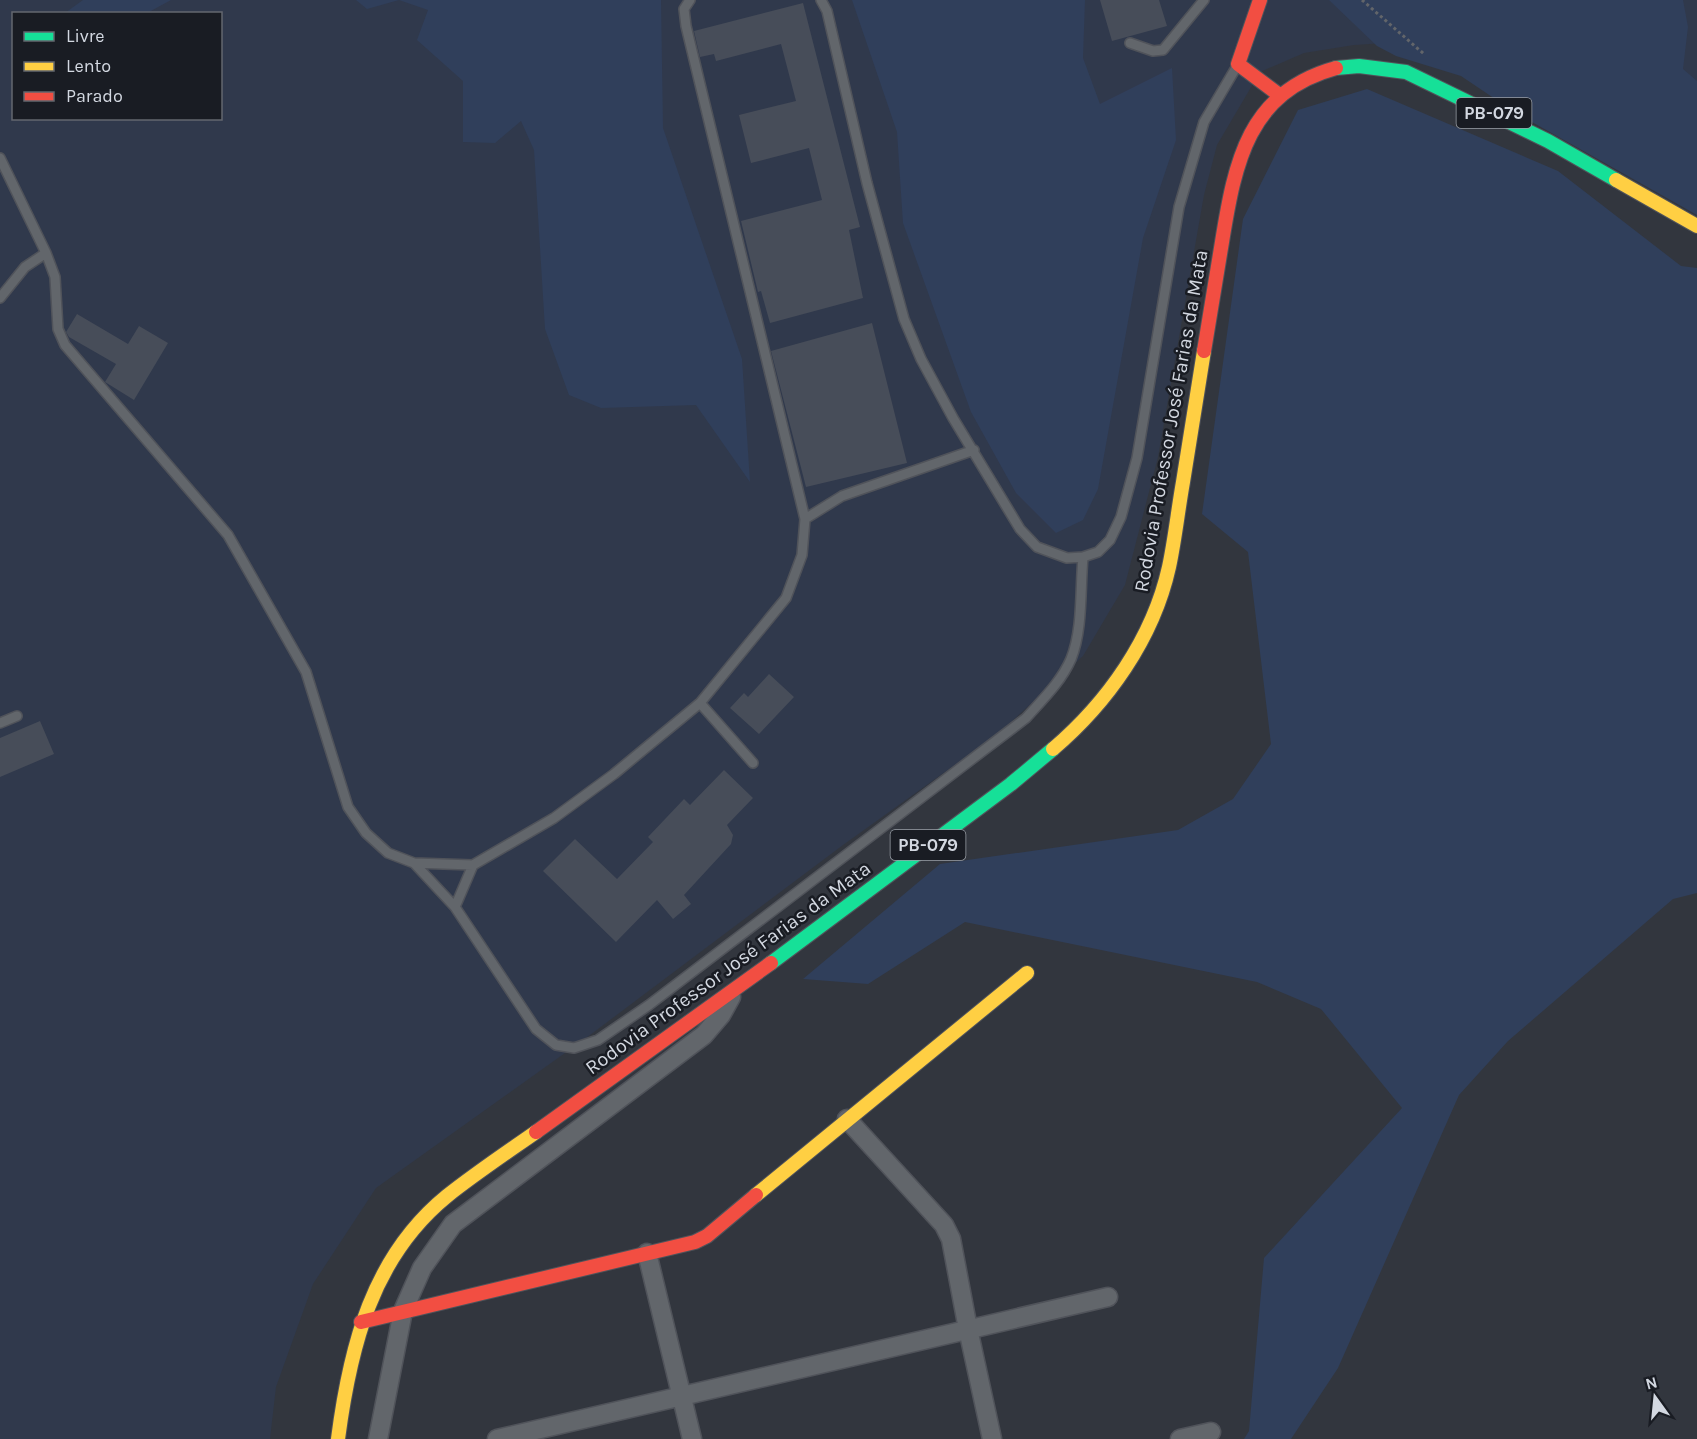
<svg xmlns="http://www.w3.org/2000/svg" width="1697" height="1439" viewBox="0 0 1697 1439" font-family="Karla,sans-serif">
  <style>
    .built { fill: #30394c; fill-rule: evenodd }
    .green { fill: #303f5b }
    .building { fill: #474d59 }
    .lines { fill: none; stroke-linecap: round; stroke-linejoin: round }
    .lane-casing { stroke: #50535a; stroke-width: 12 }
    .street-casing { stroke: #50535a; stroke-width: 21 }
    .fast-casing { stroke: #50535a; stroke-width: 16 }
    .slow-casing { stroke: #50535a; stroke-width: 16 }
    .jam-casing { stroke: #50535a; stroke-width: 16 }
    .path { stroke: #62656a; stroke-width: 3; stroke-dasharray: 3 3; stroke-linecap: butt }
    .lane { stroke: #62666b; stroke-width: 9 }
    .street { stroke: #62666b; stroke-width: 18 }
    .fast { stroke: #16e098; stroke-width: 14 }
    .slow { stroke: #ffcf43; stroke-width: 14 }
    .jam { stroke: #f24e42; stroke-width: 14 }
    .labels { text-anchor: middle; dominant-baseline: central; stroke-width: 5; stroke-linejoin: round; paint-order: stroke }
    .shield { fill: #191c23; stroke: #9ba0a8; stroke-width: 1.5 }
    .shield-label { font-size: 18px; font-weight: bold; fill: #d3d8e1 }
    .street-label { font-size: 20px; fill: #d3d8e1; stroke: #191c23 }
  </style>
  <rect width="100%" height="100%" fill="#32363e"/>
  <!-- built -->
  <path class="built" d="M0 0H1697V187L1416 41 1354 45 1304 53 1260 72 1217 145 1204 195 1158 457 1125 585 1083 656 998 734 843 845 586 1038 376 1188 313 1284 276 1387 270 1439H0ZM14 14H220V118H14Z"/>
  <!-- green -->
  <path class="green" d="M83 0H171L147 13H65Z
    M356 0H661L663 128 742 359 750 482 696 405 601 408 569 395 545 329 534 150 521 121 495 143 463 142V81L417 40 428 10 399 0 367 9Z
    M852 0H1085L1083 58 1100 104 1172 68 1176 140 1143 238 1098 489 1083 520 1056 533 1016 493 971 412 903 223 897 132Z
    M1329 0H1683L1688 27 1683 69 1697 81V215L1516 113 1461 76 1396 56 1377 46Z
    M1367 89 1558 171 1681 266 1697 268V893L1673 899 1508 1041 1459 1095 1338 1368 1291 1439H1244L1249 1431 1264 1258 1402 1108 1321 1009 1257 982 965 922 868 984 803 979 940 864 1178 830 1233 799 1271 744 1248 552 1202 514 1243 219 1298 110Z"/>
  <!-- building -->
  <path class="building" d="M1100 0H1159L1167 26 1112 41Z
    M803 3 860 227 849 230 863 298 770 323 761 291 758 292 741 221 822 200 809 148 751 163 739 115 796 101 781 44 716 61 714 54 700 57 694 31Z
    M77 314 128 344 139 326 168 343 134 400 105 382 116 364 69 337 66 332Z
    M872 323 907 463 806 487 771 351Z
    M769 674 794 697 759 734 730 708 744 693 748 697Z
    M40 721 54 754 0 777V738Z
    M724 770 753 798 727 825 733 835 731 844 684 895 691 904 673 919 657 900 616 942 543 871 575 839 617 879 653 842 648 837 684 799 690 805Z"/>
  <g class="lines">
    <defs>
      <path id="lane" d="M690 0 684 9 686 26 805 519
        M821 0 827 11 867 183 904 319 921 359 953 418 1020 529 1037 547 1067 558 1083 557 1098 552 1110 540 1121 517 1137 458 1179 207 1204 122 1237 66
        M1130 43 1153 51 1163 50 1204 0
        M0 158 46 253 25 267 0 298
        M46 253 55 277 58 329 65 345 228 535 306 672 348 807 366 833 388 853 414 863 455 907 536 1029 556 1045 574 1048 598 1040 649 1005 1026 718C1042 700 1061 682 1071 659 1083 629 1080 590 1083 557
        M0 723 17 716
        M753 763 700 703 786 598 802 555 805 519 842 496 974 450
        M414 863 473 865
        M455 907 473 865 554 818 614 774 700 703"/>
      <path id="street" d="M847 1119 944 1225 951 1239 968 1329 992 1439
        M647 1253 692 1439
        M378 1439 403 1311 422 1268 453 1224 704 1035 721 1015 731 997
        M497 1439 1108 1297
        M1180 1439 1211 1432"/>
      <path id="fast" d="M1336 68 1359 66 1406 72 1548 141 1616 180
        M771 963 1011 784 1053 749"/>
      <path id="slow" d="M1616 180 1697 226
        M1053 749C1107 703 1153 639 1169 567 1175 539 1178 510 1183 482 1190 438 1197 395 1204 351
        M756 1195 1027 973
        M338 1439C350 1347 372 1257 447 1196 476 1173 506 1153 536 1132"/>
      <path id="jam" d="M1260 0 1238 64 1278 94
        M1204 351C1210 315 1216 278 1222 242 1235 162 1248 92 1336 68
        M536 1132 771 963
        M361 1322 695 1242 707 1236 756 1195"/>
    </defs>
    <!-- lane casing -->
    <use href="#lane" class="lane-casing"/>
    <!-- street casing -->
    <use href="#street" class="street-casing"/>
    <!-- fast casing -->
    <use href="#fast" class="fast-casing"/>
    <!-- slow casing -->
    <use href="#slow" class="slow-casing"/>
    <!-- jam casing -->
    <use href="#jam" class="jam-casing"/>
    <!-- path -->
    <path class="path" d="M1362 0 1424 54"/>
    <!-- lane -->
    <use href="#lane" class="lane"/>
    <!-- street -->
    <use href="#street" class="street"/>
    <!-- fast -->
    <use href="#fast" class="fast"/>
    <!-- slow -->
    <use href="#slow" class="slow"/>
    <!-- jam -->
    <use href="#jam" class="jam"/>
  </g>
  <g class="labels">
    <!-- shield labels -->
    <g class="shield">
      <rect x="1456.5" y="98" width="75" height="30" rx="4.5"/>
      <rect x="890.5" y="830" width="75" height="30" rx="4.5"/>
    </g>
    <g class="shield-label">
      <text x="1494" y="113">PB-079</text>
      <text x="928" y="845">PB-079</text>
    </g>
    <!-- street labels -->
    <g class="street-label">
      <text transform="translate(1171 421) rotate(-80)">Rodovia Professor José Farias da Mata</text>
      <text transform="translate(728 968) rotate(-36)">Rodovia Professor José Farias da Mata</text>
    </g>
  </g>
  <!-- legend -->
  <rect x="12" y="12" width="210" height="108" fill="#191c23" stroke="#63676f" stroke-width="1.5"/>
  <rect x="24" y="32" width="30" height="9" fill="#16e098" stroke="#63676f" stroke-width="1.5"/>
  <text x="66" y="42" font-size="18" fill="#d3d8e1">Livre</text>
  <rect x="24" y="62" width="30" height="9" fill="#ffcf43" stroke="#63676f" stroke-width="1.5"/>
  <text x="66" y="72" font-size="18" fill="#d3d8e1">Lento</text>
  <rect x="24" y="92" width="30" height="9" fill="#f24e42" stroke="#63676f" stroke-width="1.5"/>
  <text x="66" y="102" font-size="18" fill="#d3d8e1">Parado</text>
  <!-- north arrow -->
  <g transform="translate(1655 1397) rotate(345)" stroke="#191c23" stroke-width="4.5" paint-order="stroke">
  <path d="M0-4.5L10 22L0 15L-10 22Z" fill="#d3d8e1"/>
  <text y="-9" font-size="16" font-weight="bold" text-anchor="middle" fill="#d3d8e1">N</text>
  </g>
</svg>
